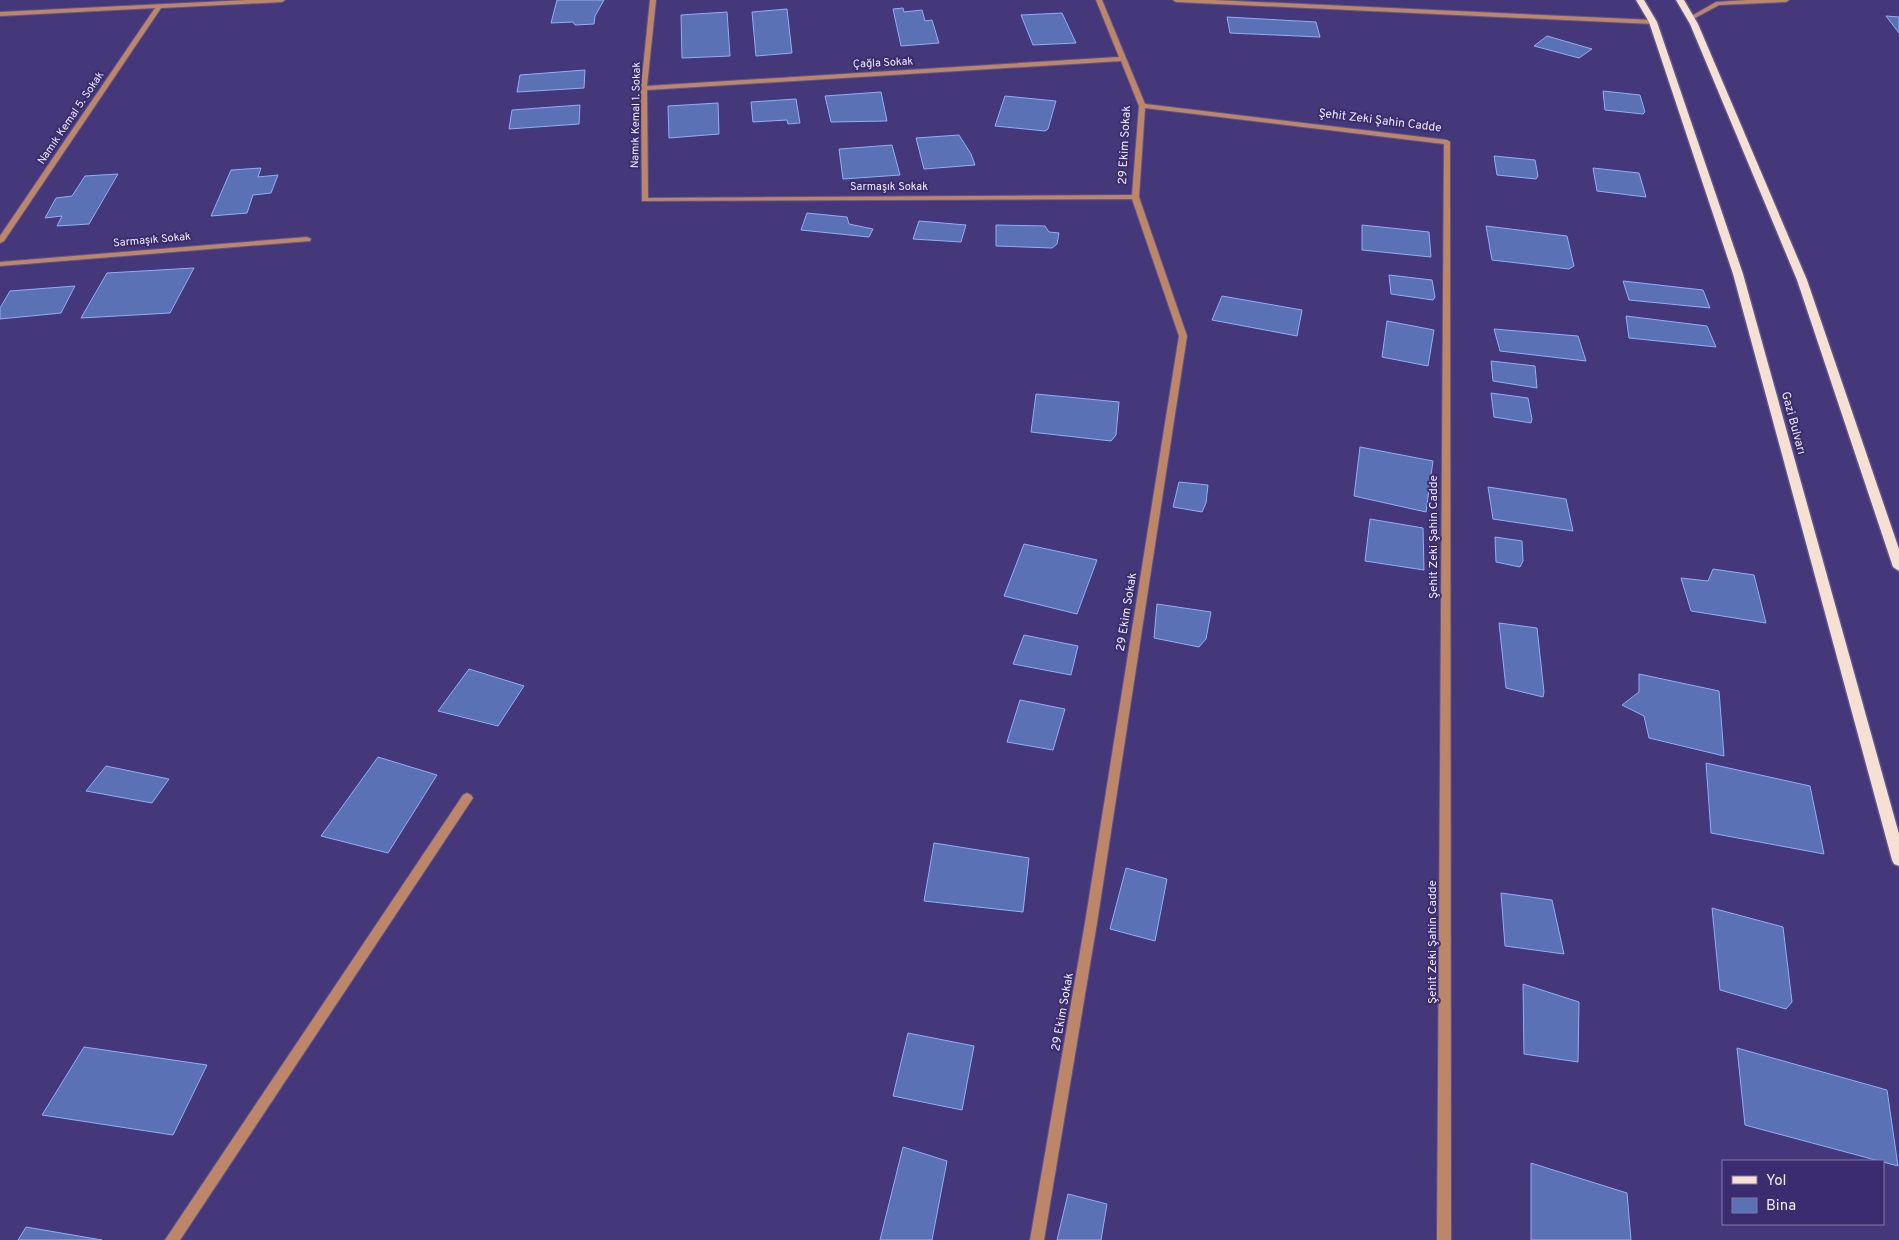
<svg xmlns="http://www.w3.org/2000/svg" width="1899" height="1240" viewBox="0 0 1899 1240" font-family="Overpass,sans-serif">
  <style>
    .building { fill: #5a71b5; stroke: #93adf7 }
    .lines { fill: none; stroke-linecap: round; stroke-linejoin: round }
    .lane-casing { stroke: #5f558f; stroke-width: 2 }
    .street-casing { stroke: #5f558f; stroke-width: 2 }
    .primary-casing { stroke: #5f558f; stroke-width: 3 }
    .lane { fill: #be8668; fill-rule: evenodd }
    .street { fill: #be8668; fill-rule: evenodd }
    .primary { fill: #f6dfd3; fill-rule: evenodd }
    .labels { text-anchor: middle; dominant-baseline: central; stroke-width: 4; stroke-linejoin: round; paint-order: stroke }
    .far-street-label { font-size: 11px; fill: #ecebfb; stroke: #3a2c6f }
    .street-label { font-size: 12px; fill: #ecebfb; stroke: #3a2c6f }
  </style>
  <rect width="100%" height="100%" fill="#44387b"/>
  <!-- building -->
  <path class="building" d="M557 0H604L595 16 594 24 575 25 573 22 551 23Z
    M903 8 904 12 922 10 925 21 932 20 939 43 901 46 893 9Z
    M787 9 792 53 756 56 752 12Z
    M727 12 730 56 682 58 681 15Z
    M1062 13 1076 43 1033 45 1021 15Z
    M1886 16 1899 17V33Z
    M1227 17 1316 22 1320 37 1230 33Z
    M1547 36 1592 49 1579 58 1534 46Z
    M585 70 584 88 517 92 520 75Z
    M1603 91 1640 95 1645 112 1643 114 1605 110Z
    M881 92 887 121 831 122 825 96Z
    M1005 96 1056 101 1048 129 1045 131 995 126Z
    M796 99 800 123 788 124 787 120 753 122 751 102Z
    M718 103 719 134 669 138 668 106Z
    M580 105 579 124 509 129 512 110Z
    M959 135 971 154 975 165 924 169 916 138Z
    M892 145 900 175 843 179 839 149Z
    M1494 156 1535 160 1538 176 1536 179 1497 175Z
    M261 168 258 177 278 175 271 193 253 195 247 213 211 216 231 170Z
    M1593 168 1639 173 1646 197 1597 191Z
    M118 174 89 224 57 226 62 216 45 218 56 198 72 196 85 176Z
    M807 213 847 217 849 224 873 229 869 237 801 230Z
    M919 221 966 225 961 242 913 239Z
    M996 225 1045 226 1049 232 1059 233 1057 244 1052 248 996 246Z
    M1362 225 1429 232 1431 257 1362 250Z
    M1486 226 1567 236 1574 266 1569 269 1492 260Z
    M194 268 170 313 81 318 107 273Z
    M1389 275 1432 280 1435 297 1433 300 1391 294Z
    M1623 281 1703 290 1710 308 1629 300Z
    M75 286 61 313 0 319V308L10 291Z
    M1222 296 1302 310 1297 336 1212 320Z
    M1626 316 1707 326 1716 347 1629 338Z
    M1387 321 1434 330 1428 366 1382 357Z
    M1494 329 1578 336 1586 361 1500 351Z
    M1491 361 1535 366 1537 388 1493 381Z
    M1491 393 1528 398 1532 419 1531 423 1494 417Z
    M1036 394 1119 402 1116 435 1111 441 1031 432Z
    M1360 447 1433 461 1426 512 1354 496Z
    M1179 482 1208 485 1206 503 1202 512 1173 507Z
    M1488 487 1566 499 1573 531 1493 519Z
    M1370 519 1423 528 1424 570 1365 561Z
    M1495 537 1522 541 1523 561 1520 567 1496 562Z
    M1024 544 1097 560 1077 614 1004 596Z
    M1713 569 1754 575 1766 623 1691 611 1681 578 1708 581Z
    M1157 604 1211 612 1206 639 1199 647 1154 638Z
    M1499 623 1537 628 1544 692 1543 697 1506 688Z
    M1024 635 1078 646 1071 675 1013 664Z
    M469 669 524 686 498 726 438 711Z
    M1639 674 1719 691 1724 756 1649 738 1644 716 1622 705 1639 692Z
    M1020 700 1065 709 1053 750 1007 742Z
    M378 757 437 775 388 853 321 836Z
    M1706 763 1810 786 1824 854 1711 833Z
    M106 766 169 779 152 803 86 791Z
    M934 843 1029 858 1023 912 924 901Z
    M1126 868 1167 879 1155 941 1110 929Z
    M1501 893 1552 900 1564 954 1505 946Z
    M1712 908 1783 927 1792 1002 1786 1009 1720 990Z
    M1523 984 1579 1002 1578 1062 1524 1054Z
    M908 1033 974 1046 962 1110 893 1096Z
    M84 1047 207 1065 173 1135 42 1115Z
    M1737 1048 1887 1090 1898 1166 1745 1125Z
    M903 1147 947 1161 932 1240H880Z
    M1531 1163 1627 1193 1631 1240H1531Z
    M1068 1194 1107 1204 1101 1240H1057Z
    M26 1227 102 1240H18Z"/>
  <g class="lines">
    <defs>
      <path id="lane" d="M1748 0H1789L1786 2 1719 5 1693 19 1688 18 1716 2Z"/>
      <path id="street" d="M248 0H285L282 2 161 8 4 241 0 243V236L155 8 0 16V12Z
        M650 0H656L647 86 1119 57 1096 0H1102L1145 104 1447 140 1450 142 1451 1240H1437L1444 144 1145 108 1139 197 1187 336 1097 923 1044 1240H1030L1085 923 1179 336 1132 199 642 201 641 88ZM1121 61 1139 106 1132 195 648 198 647 90Z
        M1173 0H1213L1653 20 1656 22 1653 24 1176 2Z
        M307 237 311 239 310 241 0 266V262Z
        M467 793 471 795 473 798 471 801 180 1240H165L463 795Z"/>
      <path id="primary" d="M1636 0H1644L1657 22 1743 274 1899 834V866L1894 864 1892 860 1733 274 1649 22Z
        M1676 0H1684L1698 24 1807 280 1899 549V571L1893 567 1797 280 1690 24Z"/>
    </defs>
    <!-- lane casing -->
    <use href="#lane" class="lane-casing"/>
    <!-- street casing -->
    <use href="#street" class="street-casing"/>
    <!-- primary casing -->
    <use href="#primary" class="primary-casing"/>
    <!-- lane -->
    <use href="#lane" class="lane"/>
    <!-- street -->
    <use href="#street" class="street"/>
    <!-- primary -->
    <use href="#primary" class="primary"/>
  </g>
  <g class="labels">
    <!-- far-street labels -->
    <g class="far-street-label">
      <text transform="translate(883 63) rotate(-3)">Çağla Sokak</text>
      <text transform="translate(636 115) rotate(-89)">Namık Kemal 1. Sokak</text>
      <text transform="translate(71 118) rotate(-56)">Namık Kemal 5. Sokak</text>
      <text x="889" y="187">Sarmaşık Sokak</text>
      <text transform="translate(152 240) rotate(-5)">Sarmaşık Sokak</text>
    </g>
    <!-- street labels -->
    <g class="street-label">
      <text transform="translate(1380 121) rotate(7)">Şehit Zeki Şahin Cadde</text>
      <text transform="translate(1125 145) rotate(-87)">29 Ekim Sokak</text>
      <text transform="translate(1793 423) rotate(75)">Gazi Bulvarı</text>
      <text transform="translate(1434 537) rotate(-90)">Şehit Zeki Şahin Cadde</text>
      <text transform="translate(1127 612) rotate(-81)">29 Ekim Sokak</text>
      <text transform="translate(1433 942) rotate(-90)">Şehit Zeki Şahin Cadde</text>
      <text transform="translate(1063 1012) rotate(-80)">29 Ekim Sokak</text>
    </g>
  </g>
  <!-- legend -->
  <rect x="1722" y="1160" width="162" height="65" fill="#3a2c6f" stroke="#8178a7"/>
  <rect x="1732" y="1176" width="25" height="8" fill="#f6dfd3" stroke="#8178a7"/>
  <text x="1766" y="1185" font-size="15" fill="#ecebfb">Yol</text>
  <rect x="1732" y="1198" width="25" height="15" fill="#5a71b5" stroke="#8178a7"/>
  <text x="1766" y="1210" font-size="15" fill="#ecebfb">Bina</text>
</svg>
